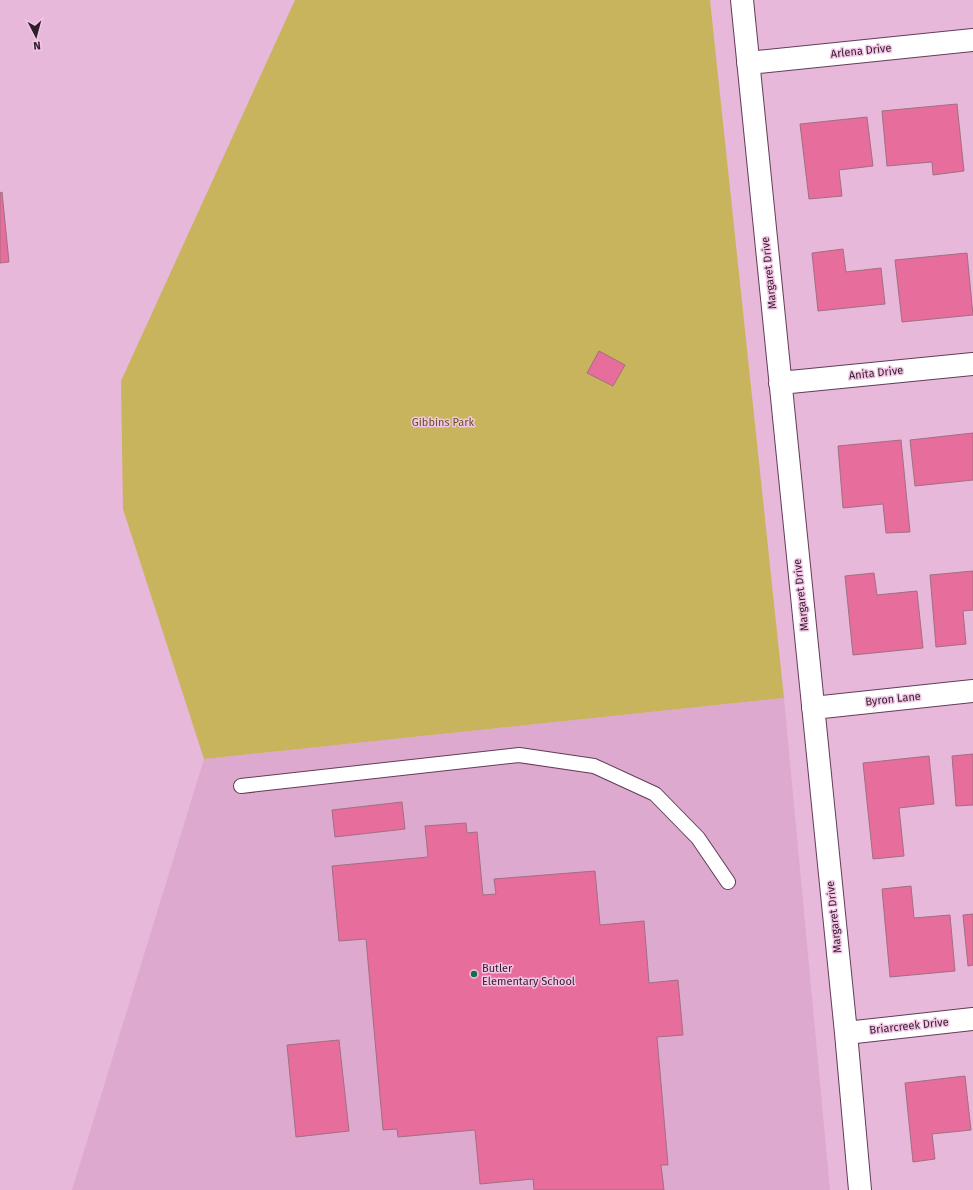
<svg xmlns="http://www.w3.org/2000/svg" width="973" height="1190" viewBox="0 0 973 1190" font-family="'Fira Sans',sans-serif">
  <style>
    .built { fill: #dea9ce }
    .green { fill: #c7b45c }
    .building { fill: #e66d9c; stroke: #a26f81 }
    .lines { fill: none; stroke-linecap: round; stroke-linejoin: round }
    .lane-casing { stroke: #633c59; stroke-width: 16 }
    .street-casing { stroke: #633c59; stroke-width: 24 }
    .lane { stroke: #fff; stroke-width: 14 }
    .street { stroke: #fff; stroke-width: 22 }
    .poi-dot { fill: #107045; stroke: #f4c5e6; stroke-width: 1.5 }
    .labels { text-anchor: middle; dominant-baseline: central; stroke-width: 3; stroke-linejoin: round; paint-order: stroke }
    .street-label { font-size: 11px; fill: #2f1e2b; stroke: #f4c5e6 }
    .park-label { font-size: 11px; fill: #5f531c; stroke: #f4c5e6 }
    .poi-label { font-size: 11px; fill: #2f1e2b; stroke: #f4c5e6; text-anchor: start }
  </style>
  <rect width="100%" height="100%" fill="#e7b8d9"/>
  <!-- built -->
  <path class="built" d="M784 698 830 1190H72L204 759Z"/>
  <!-- green -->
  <path class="green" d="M295 0H710L784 698 204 759 123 509 121 381Z"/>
  <!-- building -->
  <path class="building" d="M957 104 964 171 933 175 932 162 887 166 882 111Z
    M867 117 873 166 839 170 842 196 809 199 800 124Z
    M2 192 9 262 0 263V193Z
    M843 249 846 272 881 268 885 304 818 311 812 253Z
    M967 253 973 315 902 322 895 260Z
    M599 351 625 365 613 386 587 373Z
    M973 433V480L915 486 910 440Z
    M901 440 910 532 886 533 883 504 843 508 838 446Z
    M973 571V610L963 611 966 644 936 647 930 575Z
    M874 573 877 595 917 591 923 648 853 655 845 576Z
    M973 754V805L956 806 952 756Z
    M929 756 934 804 899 808 904 856 873 859 863 763Z
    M402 802 405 829 335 837 332 810Z
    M466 823 467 833 477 832 483 895 496 894 494 879 595 871 600 925 644 921 649 983 678 980 683 1035 657 1037 668 1165H661L664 1190H534L533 1179 480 1184 475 1130 398 1137 397 1129 383 1130 366 939 339 941 332 866 428 857 425 826Z
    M911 886 914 918 950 915 955 971 890 977 882 889Z
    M973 914V965L968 966 963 915Z
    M339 1040 349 1131 296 1137 287 1045Z
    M965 1076 971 1130 932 1134 935 1159 913 1162 905 1083Z"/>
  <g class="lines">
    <defs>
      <path id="lane" d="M241 786 519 755 594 766 655 794 698 838 728 882"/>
      <path id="street" d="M742 0 846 1033 860 1190
        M748 63 973 40
        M780 383 973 364
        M813 708 973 691
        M846 1033 973 1019"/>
    </defs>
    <!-- lane casing -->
    <use href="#lane" class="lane-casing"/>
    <!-- street casing -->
    <use href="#street" class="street-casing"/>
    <!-- lane -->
    <use href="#lane" class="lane"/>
    <!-- street -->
    <use href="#street" class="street"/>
  </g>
  <!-- markers -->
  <circle class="poi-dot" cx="474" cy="974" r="4"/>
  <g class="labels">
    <!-- street labels -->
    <g class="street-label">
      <text transform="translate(861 51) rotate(-6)">Arlena Drive</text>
      <text transform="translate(769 273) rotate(-96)">Margaret Drive</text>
      <text transform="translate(876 373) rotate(-6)">Anita Drive</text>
      <text transform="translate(801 595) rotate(-96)">Margaret Drive</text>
      <text transform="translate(893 699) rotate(-6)">Byron Lane</text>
      <text transform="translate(834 917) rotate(-96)">Margaret Drive</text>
      <text transform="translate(909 1026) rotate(-6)">Briarcreek Drive</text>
    </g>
    <!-- park labels -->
    <g class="park-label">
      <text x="443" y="422">Gibbins Park</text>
    </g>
    <!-- poi labels -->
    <g class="poi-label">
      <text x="482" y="968">Butler<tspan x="482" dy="13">Elementary School</tspan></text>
    </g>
  </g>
  <!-- north arrow -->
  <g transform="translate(36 36) rotate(174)" stroke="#f4c5e6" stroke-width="3" paint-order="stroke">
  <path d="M0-3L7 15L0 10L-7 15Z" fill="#2f1e2b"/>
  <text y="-6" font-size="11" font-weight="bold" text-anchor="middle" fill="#2f1e2b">N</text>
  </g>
</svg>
